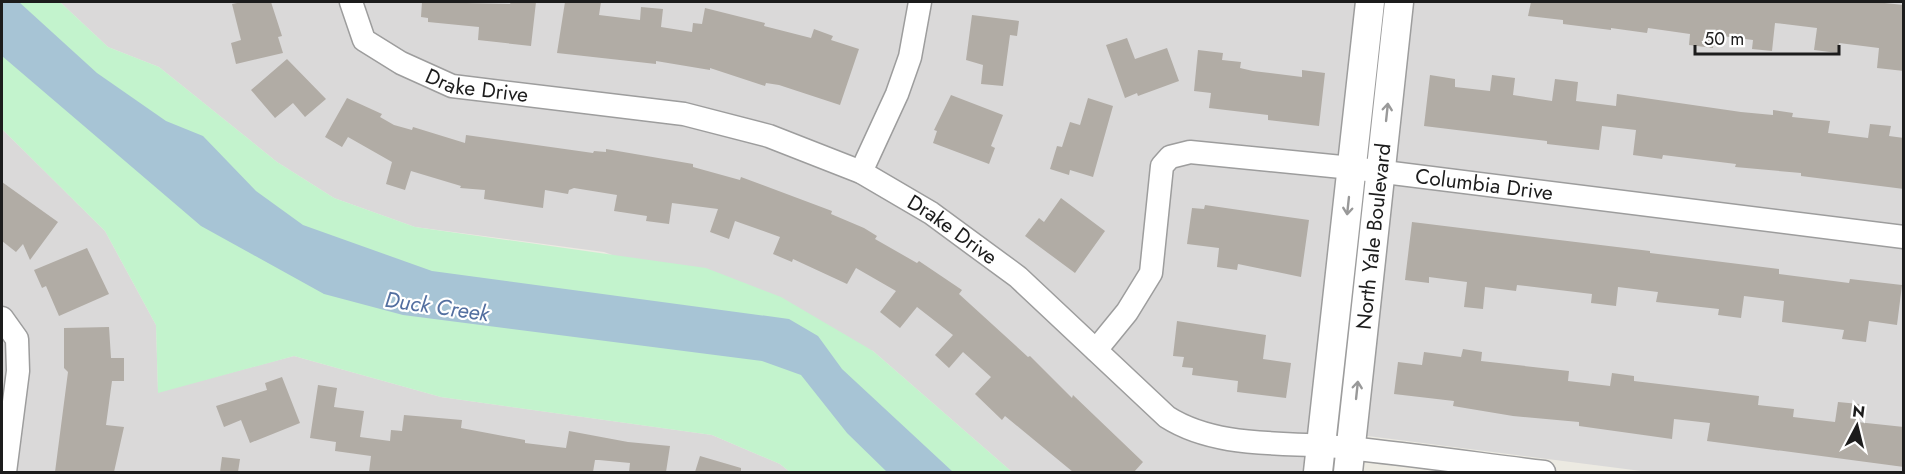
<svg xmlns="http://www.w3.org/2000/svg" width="1905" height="474" viewBox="0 0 1905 474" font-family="Jost,sans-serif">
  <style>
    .residential { fill: #dad9d9 }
    .park { fill: #c3f3cd }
    .water { fill: #a7c4d5 }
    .building { fill: #b1aca5 }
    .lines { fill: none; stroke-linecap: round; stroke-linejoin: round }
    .minor-casing { stroke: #9d9d9d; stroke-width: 25 }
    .tertiary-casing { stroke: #9d9d9d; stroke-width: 31 }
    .minor { stroke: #fff; stroke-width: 22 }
    .tertiary { stroke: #fff; stroke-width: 28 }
    .oneway { stroke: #999 }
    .labels { text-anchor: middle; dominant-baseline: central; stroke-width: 4.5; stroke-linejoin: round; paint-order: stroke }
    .street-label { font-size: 21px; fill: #1c1c1c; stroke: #fff }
    .water-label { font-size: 22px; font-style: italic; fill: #536fa0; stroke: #fff }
  </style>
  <rect width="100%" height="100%" fill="#eceae2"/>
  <!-- residential -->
  <path class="residential" d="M60 2H1903V472H1649L1313 429 1308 472H1012L873 351 604 252 415 227 334 198 277 162 159 67 108 47Z
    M2 129 105 231 156 325 158 392 294 356 441 397 712 435 780 464 790 472H2Z"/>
  <!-- park -->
  <path class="park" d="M2 2H60L108 47 159 67 277 162 334 198 415 227 706 268 781 297 873 351 1012 472H790L780 464 712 435 441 397 294 356 158 393 156 325 105 231 2 129Z"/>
  <!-- water -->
  <path class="water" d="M2 2H19L97 73 166 121 203 136 256 191 303 225 432 271 789 319 818 336 842 369 953 472H887L847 433 801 375 762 361 403 315 324 294 201 226 2 56Z"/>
  <!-- building -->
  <path class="building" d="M242 2H271L282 36 278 37 283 53 236 64 231 43 241 40 232 4Z
    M422 2 510 4 511 2H536L531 46 478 40 479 27 428 22V18L421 17Z
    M565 2H601L599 15 640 20 641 7 663 9 661 27 692 32 693 23 702 24 705 8 765 23 764 26 811 38 814 29 833 36 831 40 859 49 840 105 779 85 766 83 765 86 710 68V70L656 61V64L557 53Z
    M1531 2H1875L1904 5V71L1877 68 1879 48 1839 43 1838 53 1814 50 1817 28 1775 23 1772 51 1752 49 1753 40 1714 35 1713 48 1689 45 1690 34 1648 28 1647 33 1611 28V30L1563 24V20L1528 16Z
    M972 15 1019 21 1017 36 1010 35 1003 86 981 84 983 65 966 60Z
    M1127 38 1135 59 1167 48 1179 81 1138 96 1137 93 1125 98 1106 45Z
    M1198 50 1223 53 1222 60 1241 62 1240 68 1253 71 1302 77V70L1325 73 1319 126 1268 120V115L1209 108 1211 93 1194 91Z
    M287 59 326 99 305 117 293 103 275 118 251 90Z
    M1430 75 1455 79V87L1490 91 1492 75 1515 78 1513 95 1552 101 1555 79 1578 82 1576 101 1616 106 1617 94 1741 112 1773 115V110L1793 113 1792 117 1830 121 1828 133 1868 138 1870 124 1891 126 1889 136 1904 138V189L1801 176V173L1735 167 1736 164 1663 155 1662 159 1633 155 1636 130 1602 126 1599 150 1547 144V141L1424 126Z
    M951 95 1003 115 991 146 995 148 989 164 933 143 937 131 934 130Z
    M347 98 382 114 380 117 394 125 412 130 413 127 465 143 466 135 593 153 594 151 606 152V149L693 164V167L740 180 741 177 832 211 831 214 864 228 877 236 875 239 917 263 919 261 962 290 959 294 1028 357 1030 356 1072 398 1073 395 1143 462 1134 472H1073L1005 416 1002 420 975 394 991 377 963 352 949 368 935 355 953 335 917 307 900 328 880 312 896 291 856 268 847 284 793 259 792 262 773 254 780 237 735 221 729 239 710 232 718 209 672 203 669 224 646 221 647 216 614 211 617 195 574 188 569 190 568 194 545 190 543 208 484 199 485 190 460 188 461 186 411 171 405 190 386 184 392 162 348 137 342 147 325 137Z
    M1088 98 1113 106 1093 177 1070 170 1069 175 1050 169 1057 146 1062 147 1070 122 1080 125Z
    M2 182 58 222 30 260 23 244 16 252 2 241Z
    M1061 198 1105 231 1075 273 1025 236 1039 218 1044 222Z
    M1205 205 1309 220 1301 277 1238 264 1237 270 1217 267 1219 248 1187 244 1192 208 1204 209Z
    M1412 222 1650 251V253L1779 269V274L1849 283 1850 279 1902 285 1897 325 1869 321 1866 342 1842 339 1844 330 1782 322 1784 301 1744 296 1741 318 1718 315 1719 309 1656 302 1658 292 1618 287 1616 306 1591 303 1592 294 1517 285 1516 291 1485 287 1483 309 1464 307 1467 282 1429 277V283L1405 280Z
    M87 248 109 294 59 316 46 286 42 288 34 270Z
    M1177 321 1266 335 1263 359 1291 363 1286 398 1237 392 1238 381 1192 375 1193 368 1182 367 1184 357 1173 356Z
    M109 327 111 358H124V381H112L106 425 124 427 114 472H55L68 372 64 368V328Z
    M1463 349 1482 352 1481 361 1569 371 1568 381 1610 386 1612 373 1634 376V381L1759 396 1758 405 1794 409 1793 417 1835 422 1838 402 1859 404 1857 422 1904 427V467L1707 441 1710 423 1674 419 1672 439 1579 426V422L1513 416 1453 406 1454 401 1394 394 1398 362 1422 365 1424 352 1461 357Z
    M282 377 300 423 250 443 241 420 224 427 216 406 267 390 265 383Z
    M318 385 337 388 334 407 364 411 360 437 390 441 391 430 402 431 404 415 462 420 461 428 525 440V443L566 448 569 431 628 442 670 446 666 472H629L630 463 599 460H595L593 472H369L371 456 335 451 336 442 310 438Z
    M700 456 741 468V472H695Z
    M222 457 240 459 238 472H220Z"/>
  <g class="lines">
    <defs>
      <g id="minor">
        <path id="s1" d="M351 2 364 40 401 63 452 86 684 114 769 136 861 172 931 213 1018 277 1167 417C1219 450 1289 441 1349 448 1414 455 1479 464 1544 472"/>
        <path d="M861 172 897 94 910 57 920 2"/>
        <path d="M2 318 17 339 18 371 5 472"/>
        <path id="s2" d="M1096 350 1127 312 1151 273 1162 166 1170 157 1190 152 1352 168 1904 237"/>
      </g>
      <g id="tertiary">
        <path d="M1318 472 1370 2"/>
        <path id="s3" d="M1348 472 1399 2"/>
      </g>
    </defs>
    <!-- minor casing -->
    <use href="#minor" class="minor-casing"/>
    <!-- tertiary casing -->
    <use href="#tertiary" class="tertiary-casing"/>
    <!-- minor -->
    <use href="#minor" class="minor"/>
    <!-- tertiary -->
    <use href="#tertiary" class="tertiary"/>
  </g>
  <!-- one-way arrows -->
  <defs><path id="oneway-shaft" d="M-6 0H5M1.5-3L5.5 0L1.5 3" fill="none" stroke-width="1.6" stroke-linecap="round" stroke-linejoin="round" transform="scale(1.5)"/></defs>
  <g class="oneway">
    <use href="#oneway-shaft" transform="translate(1387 112) rotate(-84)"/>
    <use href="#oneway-shaft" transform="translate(1348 206) rotate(96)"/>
    <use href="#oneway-shaft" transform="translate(1357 390) rotate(-84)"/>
  </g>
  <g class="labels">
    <!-- street labels -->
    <g class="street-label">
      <text stroke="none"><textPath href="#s1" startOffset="164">Drake Drive</textPath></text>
      <text stroke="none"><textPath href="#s2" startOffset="531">Columbia Drive</textPath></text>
      <text stroke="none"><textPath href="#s1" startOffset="668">Drake Drive</textPath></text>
      <text stroke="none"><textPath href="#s3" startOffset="237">North Yale Boulevard</textPath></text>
    </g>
    <!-- water labels -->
    <g class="water-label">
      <text transform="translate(437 306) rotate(8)">Duck Creek</text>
    </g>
  </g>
  <!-- border -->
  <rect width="1905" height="474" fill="none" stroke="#1c1c1c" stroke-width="6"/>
  <!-- north arrow -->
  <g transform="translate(1857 426) rotate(7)" stroke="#ffffff" stroke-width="4.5" paint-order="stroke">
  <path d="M0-4.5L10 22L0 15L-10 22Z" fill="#1c1c1c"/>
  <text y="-9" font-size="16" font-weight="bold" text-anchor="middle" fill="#1c1c1c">N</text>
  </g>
  <!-- scale -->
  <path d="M1695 45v9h144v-9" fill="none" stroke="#1c1c1c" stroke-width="3"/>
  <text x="1704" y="45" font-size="18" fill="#1c1c1c" stroke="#ffffff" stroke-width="4.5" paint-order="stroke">50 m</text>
</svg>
